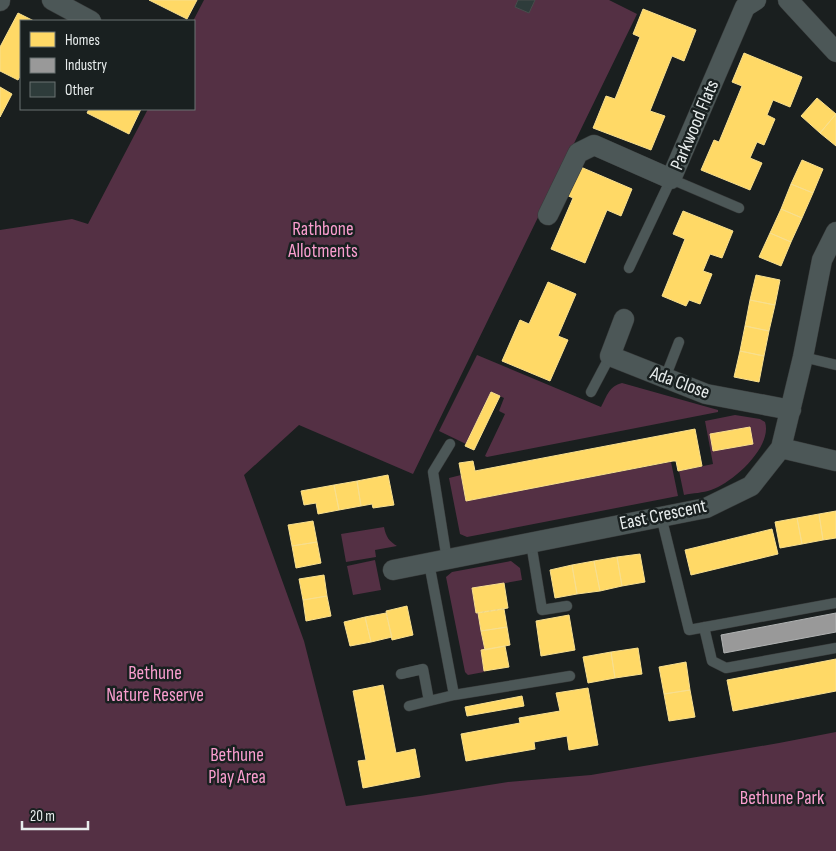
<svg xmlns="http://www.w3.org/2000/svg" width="836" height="851" viewBox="0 0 836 851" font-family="'Sofia Sans Condensed',sans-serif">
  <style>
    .green { fill: #543044 }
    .homes { fill: #ffd966; stroke: #f8df8e }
    .industry { fill: #999; stroke: #b0b2b2 }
    .building { fill: #2e3c3b; stroke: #484c4c }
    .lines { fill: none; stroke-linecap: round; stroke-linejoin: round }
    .service-casing { stroke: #383b3b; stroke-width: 11 }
    .minor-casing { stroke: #383b3b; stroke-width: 21 }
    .service { stroke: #4c5757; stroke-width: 10 }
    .minor { stroke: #4c5757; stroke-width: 20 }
    .labels { text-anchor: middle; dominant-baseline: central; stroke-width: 5; stroke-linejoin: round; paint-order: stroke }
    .street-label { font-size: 19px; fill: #e7ecec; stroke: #192020 }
    .park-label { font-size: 19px; fill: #fa9ecf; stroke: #192020 }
  </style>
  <rect width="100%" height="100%" fill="#1a1f1f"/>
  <!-- green -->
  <path class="green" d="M204 0H609L637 14 413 474 299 425 244 475 304 641 346 806 420 796 508 782 591 775 779 743 836 732V851H0V230L72 219 88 224 148 109H194L193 21Z
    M477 355 601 407C607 396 609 386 622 383L718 410V412L487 457 485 456 505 414 499 411 504 398 491 392 466 444 439 431Z
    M735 415 760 419 765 422C773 447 732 483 711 490 703 493 693 493 684 495L679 471 713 464 705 421Z
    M671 462 678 496 467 537 460 534 449 478 461 475 466 501Z
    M384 527C386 537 389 541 397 546L375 550 376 557 346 562 341 534Z
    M375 560 381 590 353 595 347 566Z
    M511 561 520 568 522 580 472 589 476 613H478L485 650 481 651 484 672 468 675 465 672 446 577 452 572Z"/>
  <!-- homes -->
  <path class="homes" d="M149 0H197L187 19Z
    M643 9 696 30 684 61 672 56 650 111 665 116 651 150 593 128 606 96 615 99 640 37 633 34Z
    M18 13 34 21H21V75L18 80 0 71V47Z
    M744 53 802 77 790 107 773 100 767 115 775 119 764 145 757 142 750 158 762 163 750 190 701 170 714 140 719 142 742 86 732 82Z
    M0 87 12 94 0 117Z
    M817 98 836 114 820 133 801 116Z
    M89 109H141L129 134 87 113Z
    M836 114V146L820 133Z
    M802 160 823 169 813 193 791 184Z
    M576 165 632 189 621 216 607 210 585 263 551 249 573 198 564 194Z
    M791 184 813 193 802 218 781 209Z
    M781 209 802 218 791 242 770 233Z
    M683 211 733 231 722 258 710 254 703 271 712 274 700 304 689 300 686 306 662 296 685 239 673 234Z
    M770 233 791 242 781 266 759 257Z
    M756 275 780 280 775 305 750 300Z
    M548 282 576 294 558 336 568 340 550 381 502 361 520 320 529 324Z
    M750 300 775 305 769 331 745 326Z
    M745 326 769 331 764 356 740 351Z
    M740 351 764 356 759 382 734 377Z
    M491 392 500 396 474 450 465 446Z
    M750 427 753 444 713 451 710 434Z
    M695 429 702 466 678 471 676 461H673L466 501 459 463 473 461 475 471Z
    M388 475 394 505 373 508 372 504 361 506 357 481Z
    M357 481 361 506 339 510 334 485Z
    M334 485 339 510 318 514 316 503 304 505 301 491Z
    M836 511V538L823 540 819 514Z
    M819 514 823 540 802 544 797 518Z
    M797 518 802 544 780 548 775 522Z
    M313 521 317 542 292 546 288 525Z
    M772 529 778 554 691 575 685 550Z
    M317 542 321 563 296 568 292 546Z
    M640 554 645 582 622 586 617 557Z
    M617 557 622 586 600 591 594 561Z
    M594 561 600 591 577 594 572 565Z
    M572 565 577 594 555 598 550 570Z
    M324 575 327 596 303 600 299 579Z
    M504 583 508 608 476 613 472 588Z
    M327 596 331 616 306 621 303 600Z
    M407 606 413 635 392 640 386 611Z
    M504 609 507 627 481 631 478 613Z
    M386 613 392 637 371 642 365 617Z
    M569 615 575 650 541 656 536 621Z
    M365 617 371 642 350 646 344 622Z
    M507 627 510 645 485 650 481 631Z
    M505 646 509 667 484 671 481 650Z
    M638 648 642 674 615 678 611 652Z
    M611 652 615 678 588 683 583 657Z
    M836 659V691L733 711 727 680Z
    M686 662 690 690 664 694 659 667Z
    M383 685 396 753 415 749 420 777 363 788 358 761 366 760 353 691Z
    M588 688 598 745 569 750 567 736 534 742 535 749 466 761 461 734 520 723 519 718 560 711 556 693Z
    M690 690 695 717 669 721 664 694Z
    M522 696 524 706 467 716 465 707Z"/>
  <!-- industry -->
  <path class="industry" d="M836 613V632L724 653 721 635Z"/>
  <!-- building -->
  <path class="building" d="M518 0H535L529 13 515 7Z"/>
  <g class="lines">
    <defs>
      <path id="service" d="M629 268 671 179 739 208
        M803 357 836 365
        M665 378 679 342
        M591 392 610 356
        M661 516 689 630 836 603
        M531 543 542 610 567 606
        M447 560 433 472 450 444
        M429 563 454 695 570 676
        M704 627 712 661 726 668 836 648
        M401 674 423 669 429 701 454 695
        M409 706 429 701"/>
      <path id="minor" d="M52 0 91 21
        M788 0 836 52
        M0 1V0
        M548 215 578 153 594 145 671 179 745 7 756 0
        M624 319 610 356 706 394 791 410
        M781 448 836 461
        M393 570 706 508 751 486 781 448 803 357 822 260 836 232"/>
    </defs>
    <!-- service casing -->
    <use href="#service" class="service-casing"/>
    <!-- minor casing -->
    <use href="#minor" class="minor-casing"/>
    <!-- service -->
    <use href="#service" class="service"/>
    <!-- minor -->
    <use href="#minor" class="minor"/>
  </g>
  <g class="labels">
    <!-- street labels -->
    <g class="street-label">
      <text transform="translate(695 125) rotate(-67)">Parkwood Flats</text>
      <text transform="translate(680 383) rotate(20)">Ada Close</text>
      <text transform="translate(663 515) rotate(-12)">East Crescent</text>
    </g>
    <!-- park labels -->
    <g class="park-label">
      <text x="323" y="229">Rathbone<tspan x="323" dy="22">Allotments</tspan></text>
      <text x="155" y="673">Bethune<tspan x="155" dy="22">Nature Reserve</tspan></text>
      <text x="237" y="755">Bethune<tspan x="237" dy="22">Play Area</tspan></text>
      <text x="782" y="798">Bethune Park</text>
    </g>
  </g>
  <!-- legend -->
  <rect x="20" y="20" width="175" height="90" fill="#192020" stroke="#6b7272"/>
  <rect x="30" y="32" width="25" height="15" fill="#ffd966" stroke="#6b7272"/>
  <text x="65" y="45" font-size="15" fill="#e7ecec">Homes</text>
  <rect x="30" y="58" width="25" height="15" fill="#999999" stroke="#6b7272"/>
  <text x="65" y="70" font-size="15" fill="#e7ecec">Industry</text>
  <rect x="30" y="82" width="25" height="15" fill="#2e3c3b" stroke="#6b7272"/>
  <text x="65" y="95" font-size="15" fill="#e7ecec">Other</text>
  <!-- scale -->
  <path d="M22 821v8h66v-8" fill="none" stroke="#e7ecec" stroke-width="2.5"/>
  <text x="30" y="821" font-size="15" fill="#e7ecec" stroke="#192020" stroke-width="4" paint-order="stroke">20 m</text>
</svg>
